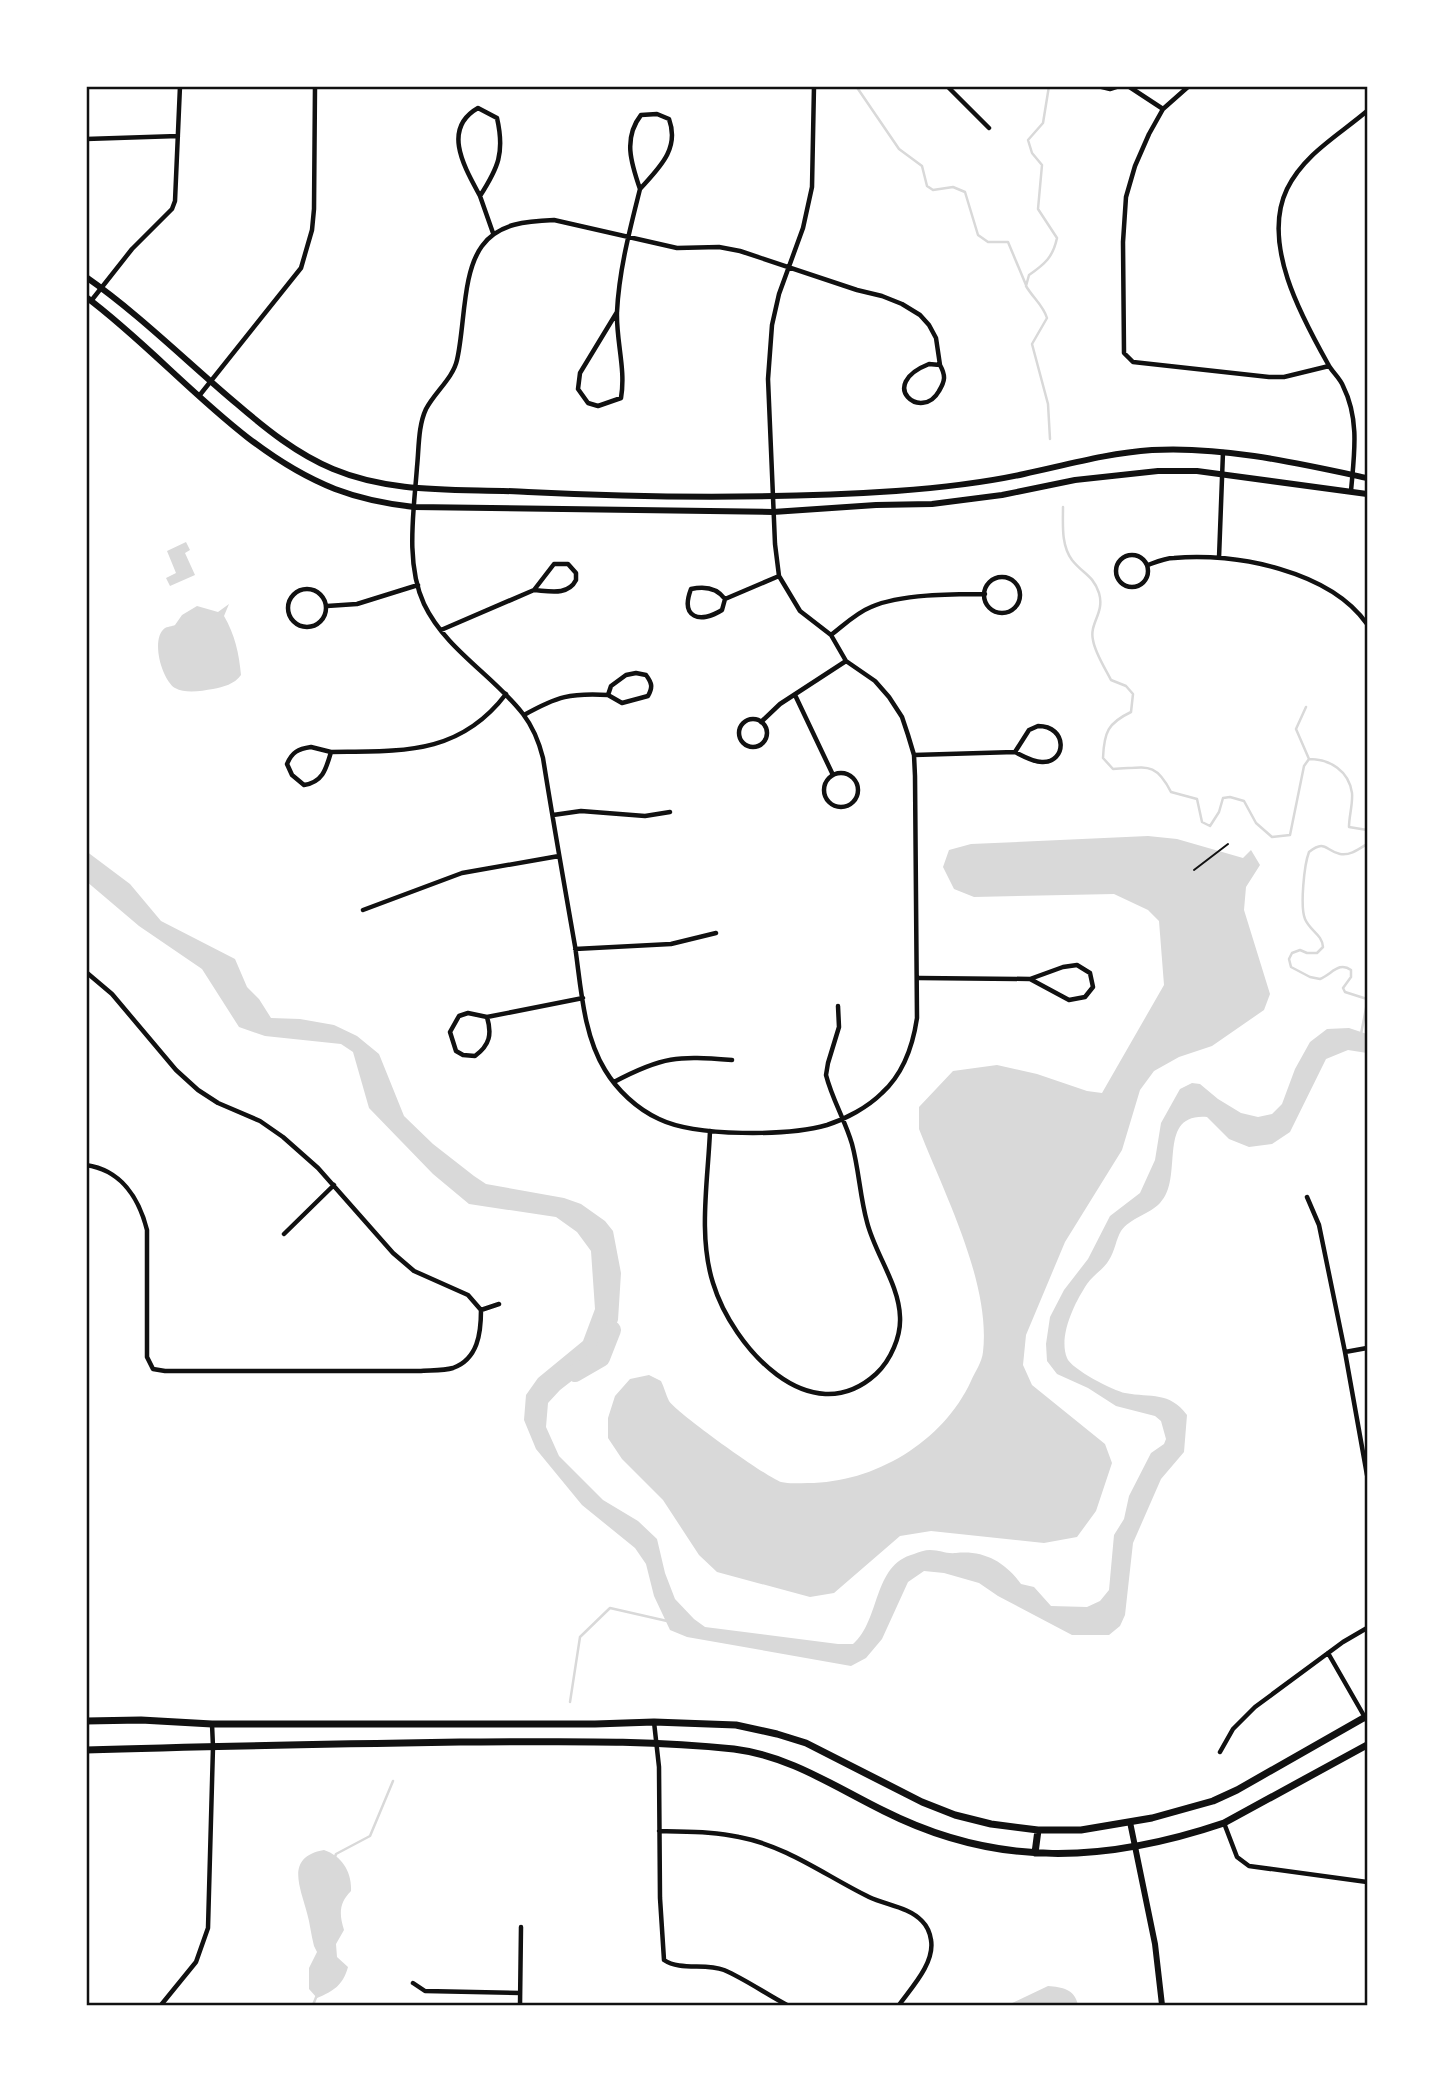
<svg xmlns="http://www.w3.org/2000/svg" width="1453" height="2091" viewBox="0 0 1453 2091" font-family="'DejaVu Sans',sans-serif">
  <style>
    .water { fill: #d9d9d9 }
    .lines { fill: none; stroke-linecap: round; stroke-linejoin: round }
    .stream { stroke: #d9d9d9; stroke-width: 2.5 }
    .river { stroke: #d9d9d9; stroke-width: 18 }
    .path { stroke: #111; stroke-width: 2 }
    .minor { stroke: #111; stroke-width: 4.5 }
    .tertiary { stroke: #111; stroke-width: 6 }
    .secondary { stroke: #111; stroke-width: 7 }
    .neatline { fill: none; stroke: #111; stroke-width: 2.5 }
  </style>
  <rect width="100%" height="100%" fill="#fff"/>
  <!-- water -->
  <path class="water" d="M186 542 190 550 185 553 195 575 170 586 166 578 176 573 167 551Z
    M229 604 224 616C235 635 239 653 241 675 235 684 223 687 213 689 201 691 186 694 175 688 162 680 150 639 165 628 166 627 173 626 175 625L182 615 197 606 218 612Z
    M1148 836 1177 839 1243 858 1251 850 1260 865 1246 887 1244 910 1270 994 1264 1010 1212 1046 1179 1057 1154 1071 1140 1090 1122 1150 1065 1242 1026 1335 1023 1365 1032 1385 1105 1444 1112 1463 1096 1511 1077 1537 1044 1543 931 1531 900 1536 834 1593 810 1597 717 1572 699 1555 663 1500 622 1459 608 1438V1418L615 1396 630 1379 649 1375 661 1381C664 1387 666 1395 669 1401 677 1413 766 1477 781 1482 789 1484 799 1483 808 1483 874 1483 943 1442 971 1381 975 1372 982 1362 983 1352 991 1283 944 1193 919 1129V1107L953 1071 997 1065 1037 1074 1087 1091 1102 1093 1164 985 1159 921 1148 910 1114 894 974 897 954 889 943 867 949 850 971 844Z
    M86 851 130 884 161 921 235 959 247 987 259 999 271 1018 300 1019 334 1025 357 1036 379 1054 404 1116 433 1144 474 1176 486 1184 564 1198 581 1204 605 1221 613 1231 621 1273 618 1320 609 1344 587 1369 560 1390 548 1403 546 1427 559 1456 603 1500 638 1521 657 1539 665 1573 675 1599 694 1619 705 1627 838 1644H853C881 1620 872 1565 914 1554 919 1552 925 1550 930 1550 940 1550 946 1554 956 1553 984 1550 1005 1562 1021 1584L1034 1587 1051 1606 1087 1607 1100 1601 1109 1590 1114 1535 1124 1519 1129 1496 1151 1453 1164 1444 1166 1439 1161 1421 1155 1416 1116 1406 1088 1388 1057 1374 1047 1361 1046 1344 1050 1317 1064 1290 1088 1259 1110 1216 1140 1193 1155 1160 1161 1123 1180 1089 1192 1083 1200 1084 1218 1099 1241 1113 1258 1117 1272 1114 1282 1104 1295 1069 1310 1042 1327 1029 1349 1028 1367 1034V1053L1348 1050 1326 1059 1290 1132 1272 1144 1249 1147 1229 1139 1207 1117C1155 1113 1185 1178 1160 1203 1150 1214 1130 1218 1121 1231 1116 1239 1115 1251 1109 1260 1104 1269 1093 1275 1087 1284 1075 1302 1058 1336 1067 1358 1071 1369 1114 1391 1125 1393 1152 1398 1169 1391 1187 1415L1184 1452 1161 1479 1133 1543 1125 1615 1120 1626 1109 1635H1072L998 1596 979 1583 944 1573 924 1571 908 1582 882 1639 866 1658 851 1666 687 1637 670 1630 654 1596 646 1564 635 1548 582 1505 536 1449 524 1420 526 1395 538 1378 583 1341 595 1309 591 1251 577 1232 556 1217 469 1204 433 1174 369 1108 353 1052 341 1044 265 1036 239 1027 202 969 139 926 86 881Z
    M324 1850C342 1856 352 1872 351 1891 339 1903 339 1914 344 1930L336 1944 337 1957 348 1967C343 1985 334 1991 317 1998L309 1989V1968L317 1952 314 1946C311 1935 310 1923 307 1913 300 1886 285 1857 324 1850Z
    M1048 1986C1062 1987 1075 1989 1078 2005H1008Z"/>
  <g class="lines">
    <!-- stream -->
    <path class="stream" d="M856 86 899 149 922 166 927 186 933 190 953 187 965 192 978 235 988 242H1008L1026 285
      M1049 86 1043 123 1028 140 1032 153 1042 165 1038 209 1057 238C1053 257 1045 264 1029 275L1026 286C1033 298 1043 305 1047 318L1032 344 1048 404 1050 439
      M1063 507C1063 525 1061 545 1072 560 1083 574 1093 575 1099 593 1105 613 1089 623 1093 640 1095 653 1105 668 1111 680L1126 686 1133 694 1131 712C1108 723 1104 732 1103 758L1113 769C1145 768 1155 760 1171 792L1197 799 1202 822 1210 826 1219 812 1223 798 1230 797 1244 801 1256 823 1272 837 1290 835 1304 766 1309 759C1330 759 1349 771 1352 793 1353 804 1349 816 1349 827L1367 830
      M1306 707 1296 729 1309 759
      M1367 844C1359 849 1350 856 1340 854 1325 851 1326 839 1309 852 1304 865 1300 907 1305 919 1310 931 1322 934 1323 947L1317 953H1307L1300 950 1292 953 1289 959 1291 967 1310 977 1320 979C1332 974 1339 961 1351 970V977L1343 988 1345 992 1367 999
      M1361 1034 1367 1003
      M570 1702 580 1637 610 1608 667 1621
      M335 1857 336 1854 370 1836 393 1781
      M313 2005 317 1995"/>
    <!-- river -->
    <path class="river" d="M575 1373 601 1358 612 1330"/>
    <!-- path -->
    <path class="path" d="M1194 870 1228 844"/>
    <!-- minor -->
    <path class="minor" d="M814 86 812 187 803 228 779 294 772 325 768 379 775 544 779 576 800 611 831 635 846 661 875 681 889 697 902 717 908 735 914 755 915 776 917 1018C913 1045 903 1074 882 1093 868 1107 846 1119 827 1125 788 1136 696 1137 659 1119 637 1109 617 1090 605 1070 583 1034 581 987 575 946 564 883 553 821 543 758 539 742 533 727 523 714 493 675 446 650 424 604 405 563 414 510 417 467 419 448 418 426 426 409 435 392 453 378 457 360 465 326 462 273 482 246 498 223 528 221 554 220L677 248 719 247 740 251 857 290 882 296 902 304 920 315 929 325 936 338 940 365
      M947 86 989 128
      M1098 86 1110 89 1119 86
      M1128 86 1163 109
      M1189 86 1163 109 1149 134 1135 166 1126 197 1123 242 1124 353 1133 362 1269 377H1284L1329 366
      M478 108 497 118C505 153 498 168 480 196 465 168 441 129 478 108Z
      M657 114 669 119C680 149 659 168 640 189 631 163 623 138 641 115Z
      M86 139 178 136
      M480 196 493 233
      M91 301 132 249 172 209 175 201 180 86
      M617 312 580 373 578 389 588 403 598 406 621 398C626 369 616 341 617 312 619 270 630 229 640 189
      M929 364 940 365C946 376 945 381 939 391 922 422 876 385 929 364Z
      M199 396 301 268 312 230 314 209 315 86
      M1351 491C1354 455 1360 420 1343 386 1340 378 1332 372 1328 364 1301 316 1261 243 1287 189 1304 154 1339 135 1367 111
      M1116 571a16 16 0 1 1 32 0a16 16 0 1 1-32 0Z
      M1219 558 1223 452
      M1148 565C1156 562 1165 558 1174 558 1235 552 1330 571 1367 624
      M984 595a18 18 0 1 1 36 0a18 18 0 1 1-36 0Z
      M288 608a19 19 0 1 1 38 0a19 19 0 1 1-38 0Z
      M725 599C717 588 704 586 691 589 680 618 700 624 722 610L725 599 779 576
      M327 606 357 604 418 585
      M441 630 534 590 554 564H568L576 573V580C568 596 549 591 534 590
      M831 635C844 625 856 613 871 607 900 594 953 594 985 594
      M636 673 646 675C652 683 653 687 648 696L622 703 608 695 611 686 626 675Z
      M795 695 833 775
      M524 715C558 696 570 693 608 695
      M739 733a14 14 0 1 1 28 0a14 14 0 1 1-28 0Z
      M761 722 780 704 846 661
      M1038 726C1068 726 1067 763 1042 762 1033 762 1023 756 1015 752L1029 730Z
      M311 747 331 752C326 769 323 782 304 785L292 775 287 764C292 752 298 749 311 747Z
      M331 752C400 751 459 756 506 694
      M914 755 1015 752
      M824 790a17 17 0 1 1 34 0a17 17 0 1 1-34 0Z
      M553 815 581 811 645 816 670 812
      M363 910 462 873 559 856
      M575 949 671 944 716 933
      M86 972 112 994 176 1070 198 1090 218 1103 260 1121 283 1137 318 1168 393 1253 414 1271 468 1295 481 1310C481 1333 478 1359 453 1368 443 1371 429 1370 419 1371H165L153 1369 147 1357V1230C139 1198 121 1170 86 1165
      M919 978 1030 979 1063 967 1077 965 1090 973 1093 987 1085 997 1069 1000 1030 979
      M487 1017C492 1034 490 1045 475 1056L463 1055 456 1051 450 1032 459 1016 468 1013 487 1017 583 998
      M614 1082C663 1056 677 1056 732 1060
      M710 1131C708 1180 698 1236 713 1283 732 1346 810 1434 876 1374 891 1360 901 1336 900 1317 899 1284 875 1254 867 1222 860 1197 859 1170 852 1144 845 1120 832 1099 826 1075L828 1063 839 1027 838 1006
      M1307 1197 1319 1225 1345 1352 1367 1475
      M284 1234 334 1185
      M481 1310 499 1304
      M1345 1352 1367 1348
      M1328 1653 1367 1721
      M654 1722 659 1767 660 1898 664 1960C680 1971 705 1963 724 1970 745 1979 766 1994 787 2005
      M1220 1752 1233 1729 1255 1707 1343 1642 1367 1628
      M1224 1823 1237 1857 1249 1866 1367 1882
      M659 1831C686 1832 713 1831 739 1837 787 1846 826 1876 869 1897 886 1905 909 1907 922 1921 927 1926 930 1933 931 1940 935 1963 911 1988 899 2005
      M413 1983 425 1991 520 1993
      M161 2005 196 1962 208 1928 213 1747 212 1724
      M520 2005 521 1927"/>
    <!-- tertiary -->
    <path class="tertiary" d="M86 277C139 314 187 362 237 404 266 429 297 454 333 469 395 495 462 488 528 492 650 498 773 499 896 491 938 488 983 483 1024 474 1066 465 1108 453 1152 450 1223 446 1297 463 1367 478
      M86 297C168 358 238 451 335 489 361 499 387 504 414 507L773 512 876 505 932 504 1002 495 1075 480 1158 471H1197L1367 494
      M1130 1822 1155 1944 1162 2005"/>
    <!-- secondary -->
    <path class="secondary" d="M86 1721 141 1720 212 1724H595L654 1722 736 1725 777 1734 806 1743 922 1802 955 1815 991 1824 1038 1830H1081L1152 1818 1213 1801 1237 1790 1367 1716
      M86 1750C210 1746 335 1744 460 1742 551 1742 643 1739 734 1749 790 1756 835 1787 884 1811 997 1868 1106 1863 1224 1823L1367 1745
      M1035 1853 1038 1830"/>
  </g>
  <!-- border -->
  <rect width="1453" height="2091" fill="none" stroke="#ffffff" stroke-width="175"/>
  <rect x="88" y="88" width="1278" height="1916" class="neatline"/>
</svg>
